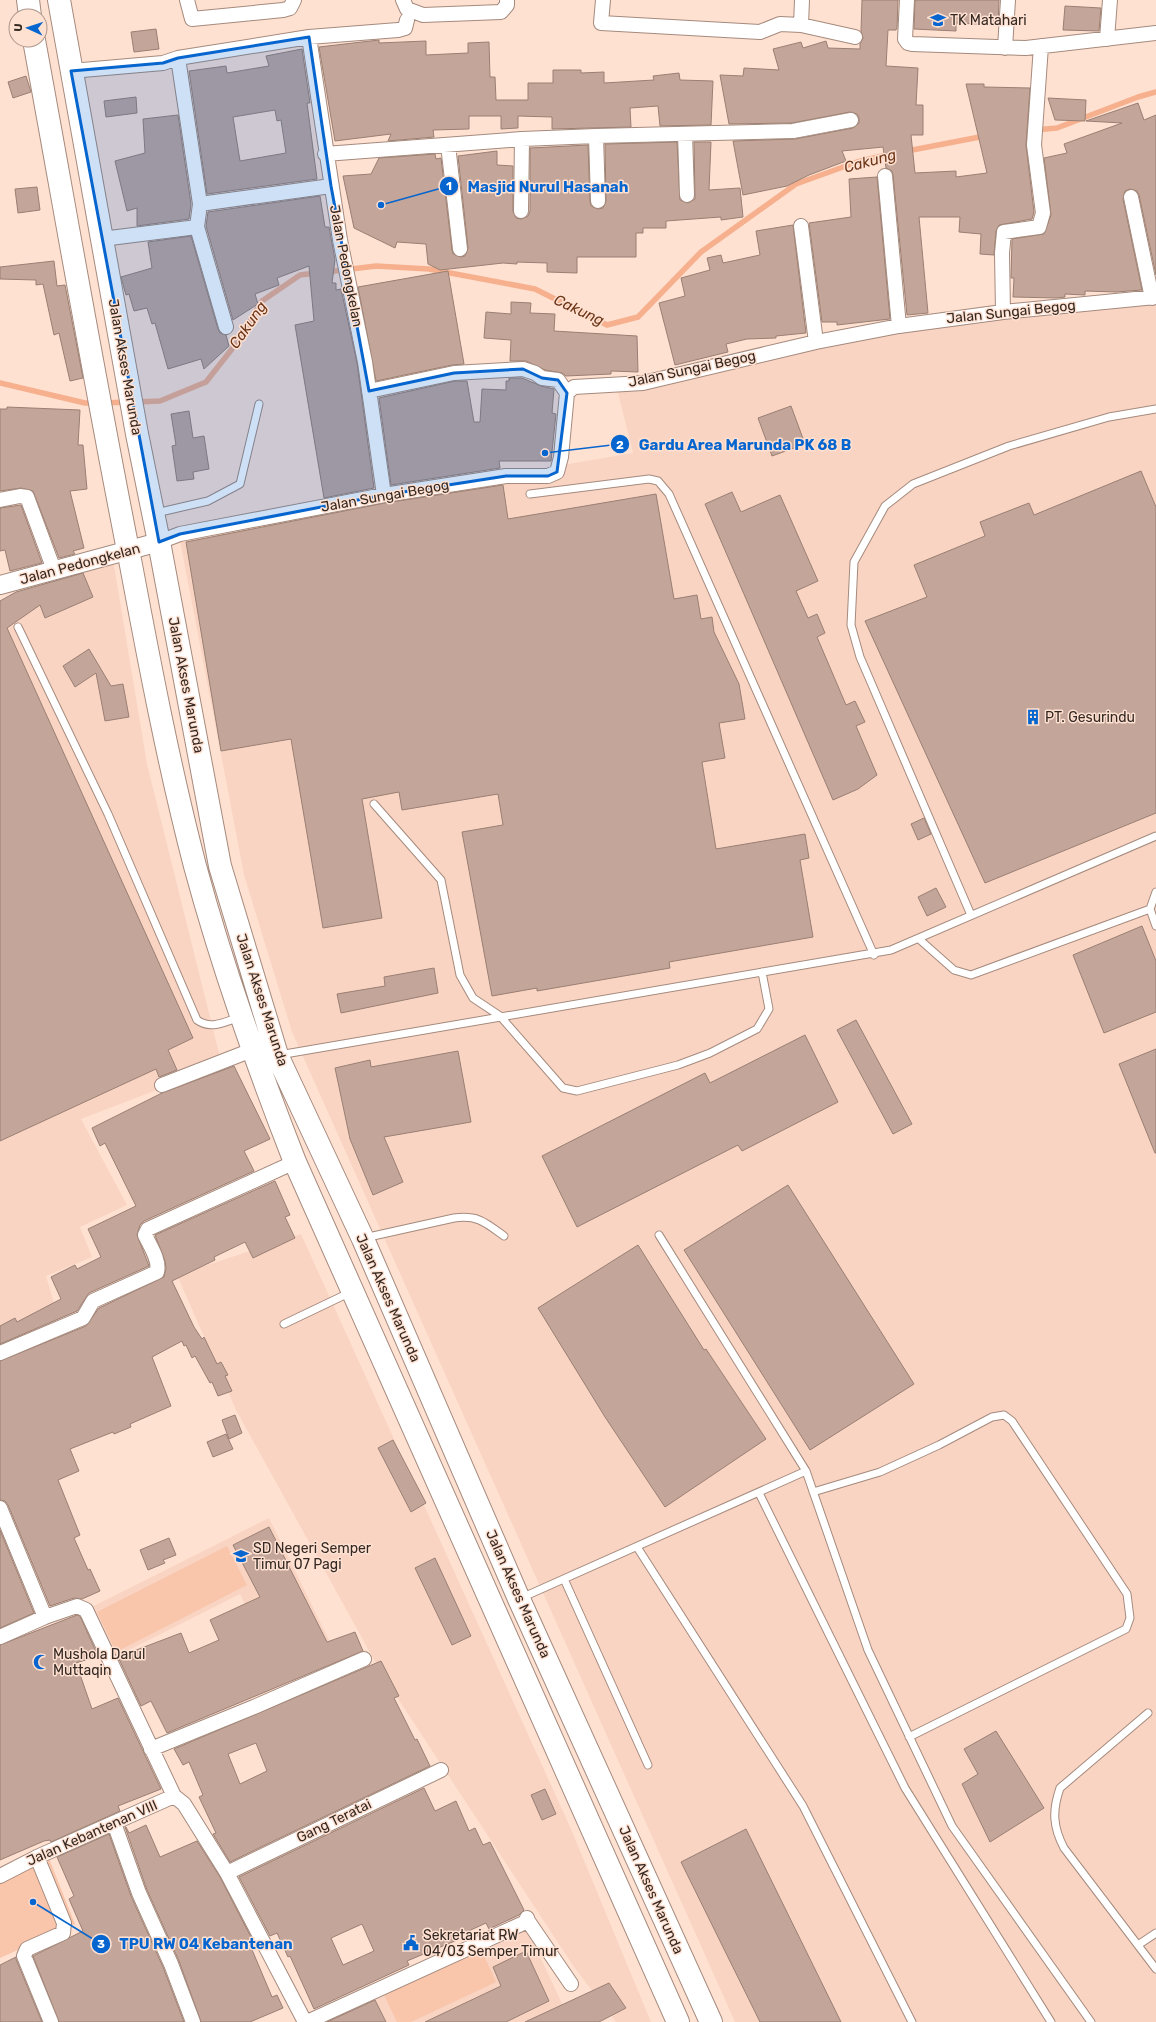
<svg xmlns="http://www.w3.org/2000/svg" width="1156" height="2022" viewBox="0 0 1156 2022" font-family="Rubik,sans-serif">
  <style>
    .built { fill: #f9d4c3 }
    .green { fill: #f9c5ab }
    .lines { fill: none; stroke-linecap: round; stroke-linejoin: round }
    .stream { stroke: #f6b08e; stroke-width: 5.5 }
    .building { fill: #c3a699; stroke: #9a7f73; fill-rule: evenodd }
    .service-casing { stroke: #a58a7d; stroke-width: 9 }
    .minor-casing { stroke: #a58a7d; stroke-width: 16 }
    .tertiary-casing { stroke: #a58a7d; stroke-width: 20 }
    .primary-casing { stroke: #a58a7d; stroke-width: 24 }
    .service { stroke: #fff; stroke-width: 7 }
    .minor { stroke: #fff; stroke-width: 14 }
    .tertiary { stroke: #fff; stroke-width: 18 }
    .primary { stroke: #fff; stroke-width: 22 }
    .marked { fill: #0665ce; fill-opacity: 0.2; stroke: #0665ce; stroke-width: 3; stroke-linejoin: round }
    .labels { text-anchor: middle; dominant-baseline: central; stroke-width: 3; stroke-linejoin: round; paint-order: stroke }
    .poi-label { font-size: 14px; fill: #332822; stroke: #ffe1d2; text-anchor: start }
    .street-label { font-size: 14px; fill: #332822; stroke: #ffe1d2 }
    .water-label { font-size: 15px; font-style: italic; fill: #6d3619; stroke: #ffe1d2 }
    .leader { fill: none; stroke: #0665ce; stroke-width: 1.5 }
    .callout-dot { fill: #0665ce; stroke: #ffe1d2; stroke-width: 1.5 }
    .mark-label { font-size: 12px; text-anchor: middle; font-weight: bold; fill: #fff }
    .callout-label { font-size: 15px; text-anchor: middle; font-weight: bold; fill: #0665ce; stroke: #ffe1d2; stroke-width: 3; stroke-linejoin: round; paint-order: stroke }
  </style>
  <rect width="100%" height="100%" fill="#ffe1d2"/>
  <!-- built -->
  <path class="built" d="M1156 294V2022H735L292 1032 244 875 178 530 633 453 615 381 983 306Z
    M112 553 147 764 222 1065 81 1119 127 1205 80 1227 92 1257 46 1276 62 1329 0 1353V605Z
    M301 1234 571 1829 651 2022H616L574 1967 383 1676 236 1410 177 1275Z
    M269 1518 329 1640 276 1667 240 1594 113 1658 88 1609Z
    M524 1922 565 2010 541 2022H315Z"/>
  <!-- green -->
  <path class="green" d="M227 1546 247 1585 116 1652 97 1612Z
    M48 1856 75 1924 0 1958V1880Z
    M481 1949 496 1982 411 2022H397L384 1995Z"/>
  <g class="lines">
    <!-- stream -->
    <path class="stream" d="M1035 130 1057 128 1138 97 1156 92
      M907 151 985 136
      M327 272 376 266 429 269 535 289 607 325 638 317 701 252 796 184 857 162 890 154
      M0 383 85 403H95
      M136 402 160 401 206 382 239 340 262 301 300 275 316 273
      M104 403 127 402"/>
  </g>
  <!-- building -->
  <path class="building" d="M862 0H898L897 28 896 30H888L886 66 918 68 916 105H923V135H911L915 173 956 171V177L987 173 966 84H984V87L1030 88 1026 145 1034 212 1032 219 999 225 996 231 994 255 980 254 981 234 959 232 960 217H919L928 313 907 315 893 175 892 171 886 168 883 147 842 151 846 161 809 175 787 186 743 195 733 141 795 139 853 128 859 123V118L857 114 850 112 792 123 729 124 720 75 743 76 744 68 779 70 773 49 801 42 803 48 826 41 828 48 860 49V44L863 38 861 31Z
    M915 0H999L998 25 956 23V31L914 29Z
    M1065 6 1101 8 1099 31 1063 30Z
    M156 29 159 49 134 52 131 32Z
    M379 40V43L426 41V55L468 53V43L489 42 490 77H495L496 100H528V83H553V70H581V73L604 72V83L654 80 653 76 679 73 680 80 713 81 711 125 660 126 658 106 630 108 631 127 552 129V117L518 116V128L501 129V116H469V129L433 130 434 137 388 141 391 134 335 141 319 47Z
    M302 49 310 103H307L317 179 207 194 189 71 226 66 227 73 269 66 266 56ZM275 110 277 121 281 120 286 153 240 161 233 117Z
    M26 76 31 92 13 98 8 82Z
    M136 97 137 113 106 117 104 101Z
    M1048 98 1086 100 1085 121 1055 120Z
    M1138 103 1144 120 1156 115V275L1139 195 1137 191 1130 189 1125 191 1123 199 1142 290 1116 292 1085 291V295L1065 294V297L1057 298 1013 297 1014 278H1011L1012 239 1044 234 1051 215 1044 158 1067 153 1064 144 1122 123 1086 121Z
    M178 115 191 204 189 219 137 226V208L127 211 115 161 145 153 143 119Z
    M677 142 680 200 688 203 695 199 694 142H711L709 190 740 188 743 217 721 220V217L666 221V228H643V233H636V257H577V273L547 272V263L517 262V264L503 263 440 270 428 264 426 244 397 242 395 248 354 228 343 176 371 174 379 158 435 154 436 159 441 158 452 250 453 254 461 257 465 256 468 248 458 156 497 151V165L513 166V211L516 218 521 219 528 216 530 211V148L588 145 590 201 591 206 598 209 603 208 606 201 605 144Z
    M877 177 890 319 837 325V322H822L809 223 851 217 849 179Z
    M37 187 40 210 18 213 15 189Z
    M320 196 325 227H329L335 260 332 283H336V290L341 289 357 363 374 488 324 498 295 325 314 321 309 266 277 278 279 285 255 294 258 304 233 320 206 226 208 212Z
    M793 225 806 333 776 336V338L747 339 726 344 728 352 675 365 659 303 685 296 681 278 710 270 707 258 721 255 723 263 760 255 756 231Z
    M191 236 218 329 220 333 226 335 229 346 204 369 201 359 168 369 155 323 152 324 147 308 134 311 129 294 126 295 121 277 152 268 148 242Z
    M54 261 57 286 65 285 83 378 70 381 59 333 54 335 43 284 36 285V280L0 279V267Z
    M448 271 464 364 452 365 376 381 358 287Z
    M511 302 531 303 530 313 555 314 554 331 637 336 638 372 611 371V374L566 376 562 373 545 370 526 361H510L511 340 484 338 486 312 511 314Z
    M509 378H522L541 386 554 389 552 413 556 414 551 461H499L500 468 391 485 379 398 455 381H467L474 422H480L482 389 506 390V381H509Z
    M791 406 805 444 772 456 758 418Z
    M7 407 80 410 78 445H83L87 489 70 491 84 548 73 551 75 554 59 558 33 491 21 488 0 491V409H7Z
    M189 411 193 438 204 436 209 469 193 472 194 479 177 481 172 446 176 445 171 414Z
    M1141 471 1156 507V813L985 883 865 621 927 597 914 565 985 536 980 522 1029 503 1034 515Z
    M503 485 508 519 656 494 674 599 697 595 701 619 712 617 714 632 739 684 745 719 719 723 725 758 702 762 716 849 805 834 809 858 800 860 813 937 669 962 670 968 537 991V988L492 996 462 832 503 825 498 794 402 810 399 792 362 799 382 918 323 928 291 739 221 751 186 542 385 503Z
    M732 492 741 512 780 495 818 581 796 591 808 618 817 614 825 633 817 637 846 705 855 701 865 722 856 726 877 775 858 789 833 800 705 504Z
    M21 505 42 563 10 571 5 550 0 551V508Z
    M83 573 93 597 45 618 40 605 7 628 193 1038 168 1050 177 1070 159 1077 156 1069 0 1141V601L16 592Z
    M89 649 111 686 123 684 129 717 105 721 96 673 75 687 63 666Z
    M924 818 931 834 918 840 911 824Z
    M936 888 946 907 927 916 918 897Z
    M1142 926 1156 961V1012L1104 1033 1073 955Z
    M434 968 438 993 341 1013 337 994 385 986 384 977Z
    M856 1020 912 1124 893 1134 837 1030Z
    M805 1035 838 1102 742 1151 738 1145 577 1227 542 1156 705 1073 710 1083Z
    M1156 1049V1153H1155L1119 1064Z
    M458 1051 471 1122 384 1137 403 1182 373 1195 350 1139 335 1068 370 1060 371 1067Z
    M234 1066 270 1139 244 1151 254 1171 144 1221 140 1225 137 1235 149 1266 89 1293 77 1311 0 1344V1326L15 1318 17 1322 61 1299 51 1277 75 1265 77 1269 101 1257 88 1229 136 1206 105 1143 100 1146 92 1128 162 1093Z
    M275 1181 290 1215 285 1217 295 1238 253 1258 245 1242 214 1257 215 1260 172 1281 194 1327 202 1339 204 1337 217 1364 221 1362 228 1375 225 1376 232 1391 218 1396 212 1382 210 1383 195 1356 192 1358 186 1345 184 1346 182 1341 152 1357 171 1406 130 1424 131 1427 114 1434 113 1432 70 1449 79 1471 58 1480 80 1535 74 1538 88 1570 90 1569 100 1591 82 1599 74 1598 50 1606 8 1505 5 1501 0 1500V1361L86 1326 99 1308 164 1277 166 1268 165 1261 155 1235Z
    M788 1185 914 1384 810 1450 684 1250Z
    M638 1245 704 1350 706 1349 766 1439 665 1507 605 1417 538 1308Z
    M235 1415 242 1433 229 1439 222 1420Z
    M226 1434 233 1449 213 1457 207 1442Z
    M393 1440 426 1503 411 1512 378 1448Z
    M269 1527 327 1642 355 1632 363 1651 167 1733 151 1701 141 1706 118 1657 181 1633 189 1653 219 1640 210 1620 260 1597 233 1545Z
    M0 1530 34 1613 0 1628Z
    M169 1538 176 1555 163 1560 165 1563 148 1570 140 1550Z
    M435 1558 471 1636 452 1645 415 1568Z
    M77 1615 80 1616 98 1656 76 1663 92 1709 118 1698 161 1789 118 1806 120 1811 51 1842 50 1840 44 1841 0 1860V1645Z
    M381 1661 399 1696 394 1698 415 1740 417 1739 430 1766 230 1862 213 1834 216 1833 199 1797 203 1795 189 1762 183 1765 174 1749ZM256 1743 267 1771 240 1784 228 1754Z
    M996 1731 1044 1808 990 1842 962 1784 978 1774 964 1749Z
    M424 1788 435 1811 456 1801 469 1831 475 1828 483 1845 490 1842 524 1910 519 1915 489 1929 486 1923 460 1935 462 1938 407 1961 409 1965 314 2009 290 1956 288 1957 277 1933 270 1936 239 1877ZM362 1924 374 1951 343 1965 331 1938Z
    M545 1789 556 1814 542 1820 531 1795Z
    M146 1825 160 1857 197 1841 220 1877 254 1943 250 1945 272 1997 277 1995 283 2008 250 2022H201L179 1961 147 1890 125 1827H126L129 1833Z
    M746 1829 841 2022H760L681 1862Z
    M109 1834 131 1896 163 1967 184 2022H59L33 1956 83 1931 69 1899 74 1896 57 1857Z
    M526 1951 549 2001 506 2022H425L501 1986 493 1967Z
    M16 1957V1959L42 2022H0V1965Z
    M609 1983 626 2008 599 2022H525Z
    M375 2000 386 2022H327Z"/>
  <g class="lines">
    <defs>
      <path id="service" d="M530 494 649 479 658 481 669 494 874 955
        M156 513 208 501 240 484 259 404
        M18 627 108 814 197 1020C211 1030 224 1022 240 1017
        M374 804 441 880 460 975 473 998 500 1016 563 1088 577 1091 678 1065 710 1053 757 1029 769 1009 762 972
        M1156 892 1150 909 1156 926
        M971 915 860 657 851 625 854 562 885 506 913 484 1009 446 1109 417 1156 409
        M919 939 954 970 971 975 1150 909
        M279 1055 891 950 1156 836
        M659 1235 806 1471 868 1650 952 1826 1091 2022
        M364 1238 454 1218C478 1215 485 1222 504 1236
        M284 1324 351 1292
        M813 1492 880 1472 939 1445 992 1417 1004 1415 1012 1421 1127 1594 1130 1618 1126 1629 909 1737
        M759 1493 905 1788 1051 2022
        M637 1547 803 1806 912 2022
        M564 1579 648 1765
        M521 1598 806 1471
        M1148 1713 1060 1788C1052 1811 1053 1827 1064 1848L1156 1969
        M1138 1945 1156 1933"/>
      <path id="minor" d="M187 0 192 19 283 10 290 8 294 0
        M403 0 407 9 423 15 501 12 507 5V0
        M603 0 601 23 760 32 780 24 801 25 855 37
        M907 0 905 39 908 43 912 44 1026 48 1156 33
        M801 25 802 0
        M309 37 340 240 365 362 384 495
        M1107 39 1110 0
        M1005 48 1008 0
        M178 58 200 204 331 186
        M71 71 163 63 178 58 309 37 398 30 405 28 407 20
        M685 134 687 195
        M596 136 793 131 851 120
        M448 145 460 249
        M325 154 522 139 596 136 598 201
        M885 176 899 326
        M1131 197 1152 298
        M521 211 522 139
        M801 226 816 342
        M197 227 226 327
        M102 239 197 227 200 204
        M1003 312 1002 253 1004 232 1039 227 1043 213 1034 145 1041 46
        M369 391 454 373 523 369 535 373 542 378 558 380 567 393
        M0 500 20 496 27 497 54 570
        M159 542 180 534 384 495 506 476H548L557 472 561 457 567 393 574 387 643 383 816 342 899 326 1003 312 1156 297
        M162 1085 252 1050
        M0 1353 83 1318 93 1301 157 1272C160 1260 150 1246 145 1235L148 1229 295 1162
        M0 1508 45 1617
        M0 1637 45 1617 77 1606 86 1610 174 1796
        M151 1749 254 1707 364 1659
        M114 1823 139 1893 171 1964 193 2022
        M37 1857 64 1923 63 1933 27 1949 24 1956 51 2022
        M227 1873 441 1770
        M0 1876 37 1857 174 1796 184 1804 227 1873 305 2022
        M528 1921 571 1984
        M307 2022 528 1921 527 1918"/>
      <path id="tertiary" d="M0 585 159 542"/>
      <path id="primary" d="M28 0 30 16
        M59 0 137 434 159 542 220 866 277 1055 363 1239 519 1599 711 2022
        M34 40C66 215 96 390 131 565 150 666 169 766 195 866 222 966 257 1065 295 1162L678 2022"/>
    </defs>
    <!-- service casing -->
    <use href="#service" class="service-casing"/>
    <!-- minor casing -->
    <use href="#minor" class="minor-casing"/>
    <!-- tertiary casing -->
    <use href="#tertiary" class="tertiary-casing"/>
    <!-- primary casing -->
    <use href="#primary" class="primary-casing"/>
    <!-- service -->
    <use href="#service" class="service"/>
    <!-- minor -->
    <use href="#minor" class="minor"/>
    <!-- tertiary -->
    <use href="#tertiary" class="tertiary"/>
    <!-- primary -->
    <use href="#primary" class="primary"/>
  </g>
  <!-- marked area -->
  <path class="marked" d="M309 37 331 186 369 391 454 373 523 369 542 378 558 380 567 393 557 472 548 476H506L384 495 180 534 159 542 71 71 163 63 178 58Z"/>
  <!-- icons -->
  <defs>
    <symbol id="school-bare" viewBox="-9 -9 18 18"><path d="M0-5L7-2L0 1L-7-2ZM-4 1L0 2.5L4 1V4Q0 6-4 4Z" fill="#0665ce" stroke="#ffe1d2" stroke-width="2.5" paint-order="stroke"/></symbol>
    <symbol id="building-bare" viewBox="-9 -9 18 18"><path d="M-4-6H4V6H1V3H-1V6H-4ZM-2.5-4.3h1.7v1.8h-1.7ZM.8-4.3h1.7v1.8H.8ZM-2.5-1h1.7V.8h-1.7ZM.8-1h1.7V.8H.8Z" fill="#0665ce" stroke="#ffe1d2" stroke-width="2.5" paint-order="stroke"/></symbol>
    <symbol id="mosque-bare" viewBox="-9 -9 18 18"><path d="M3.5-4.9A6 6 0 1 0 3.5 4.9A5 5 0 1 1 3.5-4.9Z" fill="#0665ce" stroke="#ffe1d2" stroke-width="2.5" paint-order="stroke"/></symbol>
    <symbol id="civic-bare" viewBox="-9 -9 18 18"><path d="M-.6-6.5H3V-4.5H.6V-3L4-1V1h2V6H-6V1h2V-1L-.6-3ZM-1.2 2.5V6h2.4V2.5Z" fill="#0665ce" stroke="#ffe1d2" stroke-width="2.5" paint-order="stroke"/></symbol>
  </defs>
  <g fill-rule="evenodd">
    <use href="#school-bare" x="927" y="9" width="22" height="22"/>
    <use href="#building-bare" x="1022" y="706" width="22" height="22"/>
    <use href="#school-bare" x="230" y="1545" width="22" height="22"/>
    <use href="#mosque-bare" x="30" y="1651" width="22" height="22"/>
    <use href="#civic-bare" x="400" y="1932" width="22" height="22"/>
  </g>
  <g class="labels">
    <!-- poi labels -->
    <g class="poi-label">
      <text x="950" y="20">TK Matahari</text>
      <text x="1045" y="717">PT. Gesurindu</text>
      <text x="253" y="1548">SD Negeri Semper<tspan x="253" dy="16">Timur 07 Pagi</tspan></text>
      <text x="53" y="1654">Mushola Darul<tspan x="53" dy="16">Muttaqin</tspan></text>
      <text x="423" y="1935">Sekretariat RW<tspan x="423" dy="16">04/03 Semper Timur</tspan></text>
    </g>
    <!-- street labels -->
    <g class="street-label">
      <text transform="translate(346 266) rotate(79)">Jalan Pedongkelan</text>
      <text transform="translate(1011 312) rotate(-6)">Jalan Sungai Begog</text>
      <text transform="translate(125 367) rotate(80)">Jalan Akses Marunda</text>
      <text transform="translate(692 369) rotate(-12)">Jalan Sungai Begog</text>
      <text transform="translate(385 496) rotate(-10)">Jalan Sungai Begog</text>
      <text transform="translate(80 564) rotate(-15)">Jalan Pedongkelan</text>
      <text transform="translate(186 685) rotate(79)">Jalan Akses Marunda</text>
      <text transform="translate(262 1000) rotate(72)">Jalan Akses Marunda</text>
      <text transform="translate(388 1298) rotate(66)">Jalan Akses Marunda</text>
      <text transform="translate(518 1594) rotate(66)">Jalan Akses Marunda</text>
      <text transform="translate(334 1821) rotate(-26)">Gang Teratai</text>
      <text transform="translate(92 1833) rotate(-24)">Jalan Kebantenan VIII</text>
      <text transform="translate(651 1890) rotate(66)">Jalan Akses Marunda</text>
    </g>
    <!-- water labels -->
    <g class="water-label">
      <text transform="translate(870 161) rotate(-15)">Cakung</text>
      <text transform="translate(579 310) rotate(25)">Cakung</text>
      <text transform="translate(248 325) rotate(-55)">Cakung</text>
    </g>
  </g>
  <!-- callouts -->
  <path class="leader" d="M381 205L449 186M545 453L620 444M33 1902L101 1944"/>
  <g class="callout-dot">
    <circle cx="381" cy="205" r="4"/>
    <circle cx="545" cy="453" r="4"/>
    <circle cx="33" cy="1902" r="4"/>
    <circle cx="449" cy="186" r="10"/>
    <circle cx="620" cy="444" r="10"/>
    <circle cx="101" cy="1944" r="10"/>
  </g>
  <g class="mark-label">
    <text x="449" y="190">1</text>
    <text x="620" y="449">2</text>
    <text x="101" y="1948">3</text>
  </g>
  <g class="callout-label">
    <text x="548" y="192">Masjid Nurul Hasanah</text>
    <text x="745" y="450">Gardu Area Marunda PK 68 B</text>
    <text x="206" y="1949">TPU RW 04 Kebantenan</text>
  </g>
  <!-- north arrow -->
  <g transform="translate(28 28) rotate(273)"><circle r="19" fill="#ffe1d2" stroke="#ad978c"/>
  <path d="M0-3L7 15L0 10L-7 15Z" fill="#0665ce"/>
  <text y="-6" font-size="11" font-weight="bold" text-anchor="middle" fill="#332822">U</text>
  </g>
</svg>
